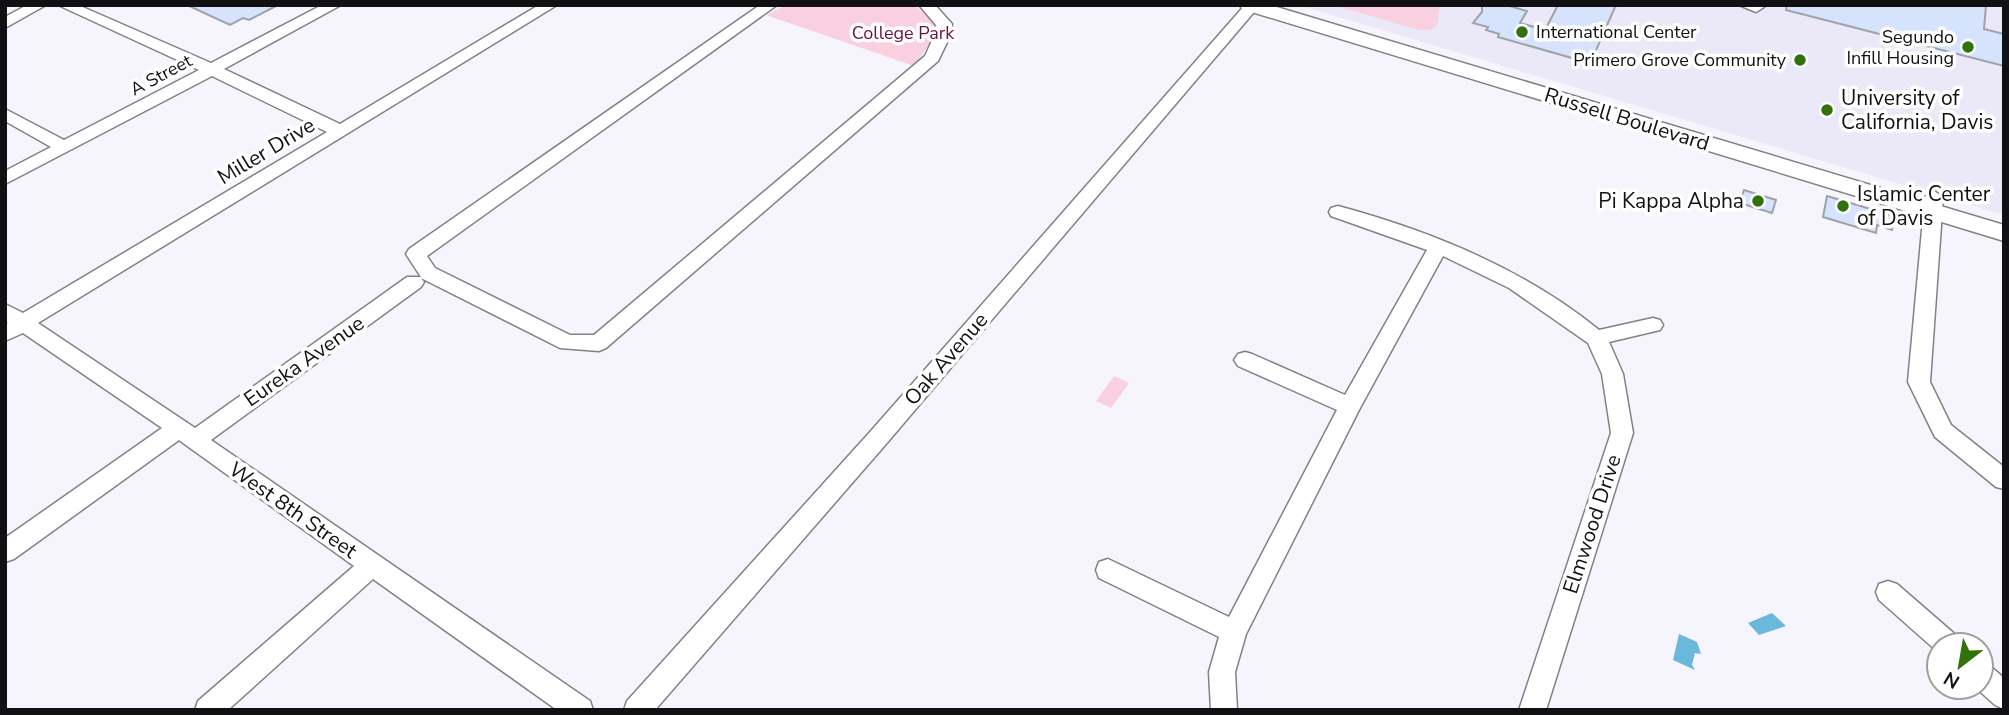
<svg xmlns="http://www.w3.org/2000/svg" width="2009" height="715" viewBox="0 0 2009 715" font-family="'Nunito Sans',sans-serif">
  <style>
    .built { fill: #ebe9f7 }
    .green { fill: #f8d0e0 }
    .water { fill: #6ab8dc }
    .building { fill: #d5e4fc; stroke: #9fa3a9; stroke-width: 2 }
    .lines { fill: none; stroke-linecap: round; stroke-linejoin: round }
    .minor-casing { stroke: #828188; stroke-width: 3 }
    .major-casing { stroke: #828188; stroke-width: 3 }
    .minor { fill: #fff; fill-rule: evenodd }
    .major { fill: #fff; fill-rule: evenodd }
    .poi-dot { fill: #31720c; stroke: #fff; stroke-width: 2.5 }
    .labels { text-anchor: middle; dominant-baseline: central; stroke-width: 7; stroke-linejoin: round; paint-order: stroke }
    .far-poi-label { font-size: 18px; fill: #111113; stroke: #fff; text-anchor: end }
    .far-park-label { font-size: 18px; fill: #65123f; stroke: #fff }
    .far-street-label { font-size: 18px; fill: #111113; stroke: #fff }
    .poi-label { font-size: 21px; fill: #111113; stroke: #fff; text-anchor: start }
    .street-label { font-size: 21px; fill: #111113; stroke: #fff }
  </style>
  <rect width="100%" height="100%" fill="#f6f5fd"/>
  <!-- built -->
  <path class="built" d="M1298 5H2004V215Z"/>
  <!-- green -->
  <path class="green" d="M786 5H914L934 21 938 32 914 66 766 15Z
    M1333 5H1440L1437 25 1433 29 1419 30Z
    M1114 376 1129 383 1111 408 1096 401Z"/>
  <!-- water -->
  <path class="water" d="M1772 613 1786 626 1759 635 1748 623Z
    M1679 634 1697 642 1701 654 1695 653 1692 665 1695 670 1673 660Z"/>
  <!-- building -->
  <path class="building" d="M187 5H278L249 20 243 18 230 25Z
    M1482 5H1506L1527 11 1520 23 1545 30 1558 5H1616L1593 57 1575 52 1572 58 1498 37 1499 34 1486 30 1488 27 1473 23 1482 12Z
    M1787 5H1986L1984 29 2004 34V66L1786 10Z
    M1744 190 1776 200 1772 213 1740 203Z
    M1827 196 1894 216 1892 230 1877 225 1876 233 1823 217Z"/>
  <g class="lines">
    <defs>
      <path id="minor" d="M27 5H46L5 28V17Z
        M58 5H78L211 63 322 5H341L224 69 340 124 539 5H557L38 323 195 428 407 277H421L406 254 409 249 760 5H777L427 256 435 268 570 335H594L925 56 935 34 936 25 919 5H935L952 24 951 34 938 61 606 348 599 351 560 348 421 278 424 282 421 287 211 440 590 701 593 710H557L373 579 228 710H195L198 701 354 566 179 440 14 559 5 562V538L162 428 23 333 5 341V324L8 323 5 321V304L23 313 327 132 212 76 5 184V171L51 147 5 121V109L64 140 199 70Z
        M1245 5H1260L886 444 655 710H624L627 701 870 432Z
        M1739 5H1762L1764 7 1756 12Z
        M1934 191 1943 197 1930 382 1951 425 2004 467V489L1996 487 1935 437 1908 382 1925 197Z
        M1338 206C1431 231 1524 269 1599 330L1653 318 1660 320 1663 325 1660 330 1609 342 1623 374 1633 433 1546 710H1519L1611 433 1602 374 1588 343 1509 288 1443 256 1360 408 1246 634 1235 672 1237 710H1211L1209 672 1219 637 1099 578 1096 570 1099 562 1108 559 1229 617 1337 410 1238 366 1234 360 1238 354 1245 352 1252 354 1345 395 1427 250 1331 216 1329 212 1331 208Z
        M1888 581 1897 584 1958 637 1962 645H1939V653L1879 600 1876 592 1879 584Z
        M1981 663 1990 666 2004 678V709L1995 705 1975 687H1981Z"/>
      <path id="major" d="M1240 5H1270L2004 225V241L1242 9Z"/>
    </defs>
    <!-- minor casing -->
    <use href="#minor" class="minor-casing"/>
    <!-- major casing -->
    <use href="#major" class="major-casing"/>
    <!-- minor -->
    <use href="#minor" class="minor"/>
    <!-- major -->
    <use href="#major" class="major"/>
  </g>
  <!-- markers -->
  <g class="poi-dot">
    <circle cx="1522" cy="32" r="7"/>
    <circle cx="1968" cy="47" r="7"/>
    <circle cx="1800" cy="60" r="7"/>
    <circle cx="1827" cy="110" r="7"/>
    <circle cx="1758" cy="201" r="7"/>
    <circle cx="1843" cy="206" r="7"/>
  </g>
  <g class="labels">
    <!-- far-poi labels -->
    <g class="far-poi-label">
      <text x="1536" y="32" text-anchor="start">International Center</text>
      <text x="1954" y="37">Segundo<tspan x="1954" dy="21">Infill Housing</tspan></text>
      <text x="1786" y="60">Primero Grove Community</text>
    </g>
    <!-- far-park labels -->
    <g class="far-park-label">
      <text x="903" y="33">College Park</text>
    </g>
    <!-- far-street labels -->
    <g class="far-street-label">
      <text transform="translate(161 75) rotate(-28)">A Street</text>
    </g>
    <!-- poi labels -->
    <g class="poi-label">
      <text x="1841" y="98">University of<tspan x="1841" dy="24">California, Davis</tspan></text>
      <text x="1857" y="194">Islamic Center<tspan x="1857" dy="24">of Davis</tspan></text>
      <text x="1744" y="201" text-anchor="end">Pi Kappa Alpha</text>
    </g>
    <!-- street labels -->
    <g class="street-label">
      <text transform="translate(1627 119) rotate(17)">Russell Boulevard</text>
      <text transform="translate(266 151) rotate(-31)">Miller Drive</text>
      <text transform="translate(946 359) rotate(-49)">Oak Avenue</text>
      <text transform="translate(304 361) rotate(-35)">Eureka Avenue</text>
      <text transform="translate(293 510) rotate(35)">West 8th Street</text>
      <text transform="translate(1592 524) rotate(-72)">Elmwood Drive</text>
    </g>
  </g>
  <!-- border -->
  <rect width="2009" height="715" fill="none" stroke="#111113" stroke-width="14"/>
  <!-- north arrow -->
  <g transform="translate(1960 666) rotate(211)"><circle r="33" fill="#ffffff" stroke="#a0a0a1" stroke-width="2"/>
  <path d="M0-5L12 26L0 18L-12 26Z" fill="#31720c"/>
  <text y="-10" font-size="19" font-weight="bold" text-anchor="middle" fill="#111113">N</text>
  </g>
</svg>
